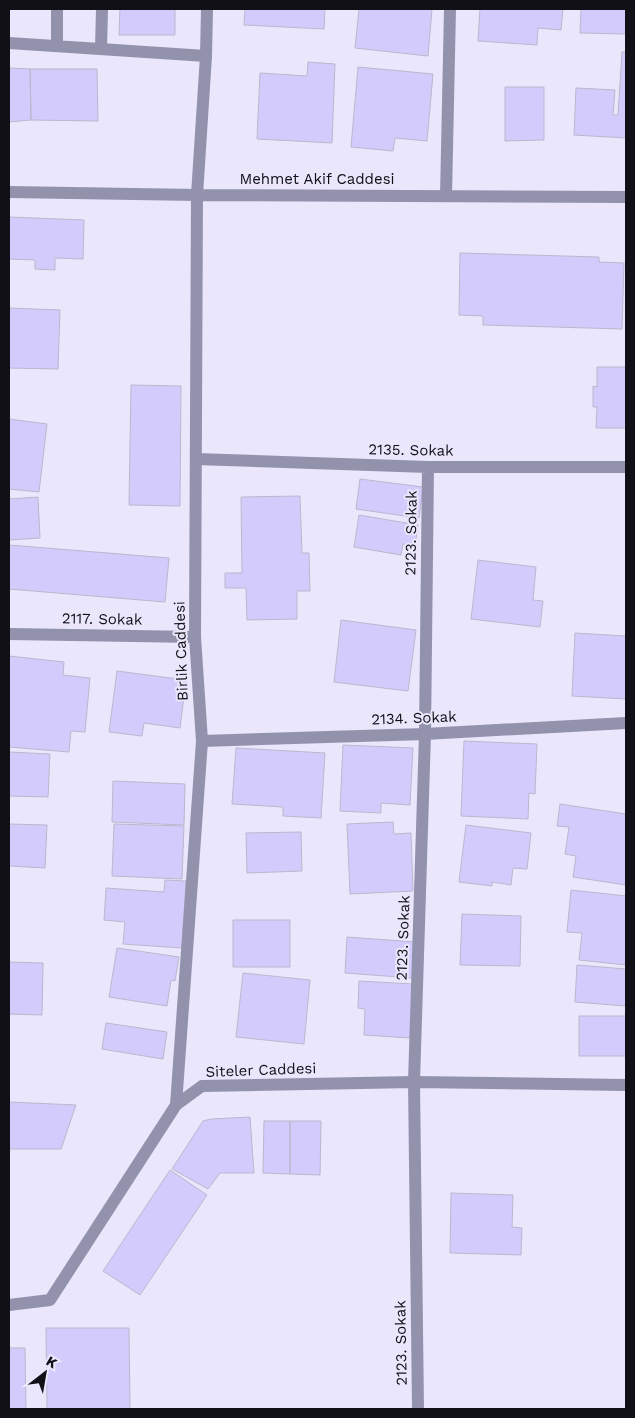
<svg xmlns="http://www.w3.org/2000/svg" width="635" height="1418" viewBox="0 0 635 1418" font-family="'Work Sans',sans-serif">
  <style>
    .building { fill: #d4cbfd; stroke: #bbb8cc }
    .lines { fill: none; stroke-linecap: round; stroke-linejoin: round }
    .minor { stroke: #9392ad; stroke-width: 12 }
    .tertiary { stroke: #9392ad; stroke-width: 12 }
    .labels { text-anchor: middle; dominant-baseline: central; stroke-width: 4; stroke-linejoin: round; paint-order: stroke }
    .street-label { font-size: 15px; fill: #111017; stroke: #eae6fc }
  </style>
  <rect width="100%" height="100%" fill="#eae6fc"/>
  <!-- building -->
  <path class="building" d="M120 9H175V35H119Z
    M245 9H325L324 29 244 25Z
    M359 9H432L428 56 355 48Z
    M480 9H563L561 30 538 28 537 45 478 41Z
    M581 9H626V34L580 33Z
    M622 52H626V138L574 135 576 88 615 90 613 115H618Z
    M308 62 335 64 332 143 257 139 260 73 307 76Z
    M358 67 433 74 427 141 395 138 393 151 351 147Z
    M9 68 30 69 31 120 9 122Z
    M30 69H97L98 121 31 120Z
    M505 87H544V140L505 141Z
    M9 217 84 220 83 259 55 258V270L35 269V260L9 259Z
    M460 253 599 257V262L624 263 622 329 483 325V316L459 315Z
    M9 308 60 310 58 369 9 368Z
    M597 367H626V428H596L597 407H593V386L597 387Z
    M131 385 181 386 180 506 129 505Z
    M9 419 47 424 39 492 9 489Z
    M360 479 423 487 419 518 356 509Z
    M300 496 302 553H309L310 591H297V619L247 620 246 588H225V573H242L241 497Z
    M38 497 40 538 9 540V499Z
    M359 515 418 525 415 546 403 544 401 555 354 547Z
    M9 545 169 558 165 602 9 589Z
    M478 560 536 567 533 600 543 601 540 627 471 619Z
    M341 620 416 630 408 691 334 682Z
    M575 633 626 636V699L572 696Z
    M9 656 64 662 63 675 90 678 85 732 71 731 69 752 9 747Z
    M117 671 186 680 180 728 144 723 142 736 109 732Z
    M464 741 537 744 535 794 529 793 528 819 461 816Z
    M343 745 413 748 410 805 381 803V813L340 811Z
    M236 748 325 753 321 818 283 816V807L232 804Z
    M9 752 50 754 48 797 9 796Z
    M113 781 185 784 184 825 112 822Z
    M560 804 626 814V885L573 877 576 856 565 854 569 827 557 826Z
    M393 822 394 834 411 833 413 891 350 894 347 824Z
    M9 824 47 825 45 868 9 866Z
    M114 824 184 826 182 879 112 876Z
    M466 825 531 833 527 869 513 868 511 885 492 882V886L459 882Z
    M301 832 302 871 247 873 246 833Z
    M165 880 186 881 182 948 123 944 125 922 104 920 106 888 164 892Z
    M571 890 626 896V965L579 960 582 933 567 932Z
    M462 914 521 916 520 966 460 965Z
    M233 920H290V967H233Z
    M347 937 415 942 412 978 345 973Z
    M117 948 179 957 175 981 171 980 167 1006 109 997Z
    M9 962 43 963 42 1015 9 1014Z
    M577 965 626 969V1006L575 1002Z
    M243 973 310 980 304 1044 236 1037Z
    M359 981 413 984 410 1038 364 1035 365 1009 358 1008Z
    M579 1016H626V1056H579Z
    M106 1023 167 1032 163 1059 102 1049Z
    M9 1102 76 1105 61 1149H9Z
    M250 1117 254 1173H220L208 1189 172 1169 203 1121 211 1119Z
    M264 1121H290V1174L263 1173Z
    M290 1121H321L320 1175 290 1174Z
    M170 1170 207 1195 140 1295 103 1271Z
    M451 1193 513 1195 512 1227 522 1228 521 1255 450 1253Z
    M46 1328H129L130 1409H47Z
    M9 1348H25L26 1409H9Z"/>
  <g class="lines">
    <!-- minor -->
    <path class="minor" d="M9 43 206 56
      M57 46V9
      M101 49 102 9
      M446 196 450 9
      M196 459 428 467H626
      M9 634 195 637
      M202 741 425 734 626 723
      M418 1409 414 1082 425 734 428 467"/>
    <!-- tertiary -->
    <path class="tertiary" d="M9 192 197 195 626 197
      M176 1105 202 741 195 637 197 195 206 56 207 9
      M9 1305 50 1300 176 1105 202 1086 414 1082 626 1085"/>
  </g>
  <g class="labels">
    <!-- street labels -->
    <g class="street-label">
      <text x="317" y="179">Mehmet Akif Caddesi</text>
      <text transform="translate(411 450) rotate(1)">2135. Sokak</text>
      <text transform="translate(411 533) rotate(-89)">2123. Sokak</text>
      <text transform="translate(102 619) rotate(1)">2117. Sokak</text>
      <text transform="translate(181 651) rotate(-92)">Birlik Caddesi</text>
      <text transform="translate(414 718) rotate(-2)">2134. Sokak</text>
      <text transform="translate(403 938) rotate(-88)">2123. Sokak</text>
      <text transform="translate(261 1070) rotate(-2)">Siteler Caddesi</text>
      <text transform="translate(401 1343) rotate(-91)">2123. Sokak</text>
    </g>
  </g>
  <!-- border -->
  <rect width="635" height="1418" fill="none" stroke="#111017" stroke-width="20"/>
  <!-- north arrow -->
  <g transform="translate(45 1373) rotate(31)" stroke="#eae6fc" stroke-width="4" paint-order="stroke">
  <path d="M0-4L9 19L0 12L-9 19Z" fill="#111017"/>
  <text y="-8" font-size="14" font-weight="bold" text-anchor="middle" fill="#111017">K</text>
  </g>
</svg>
